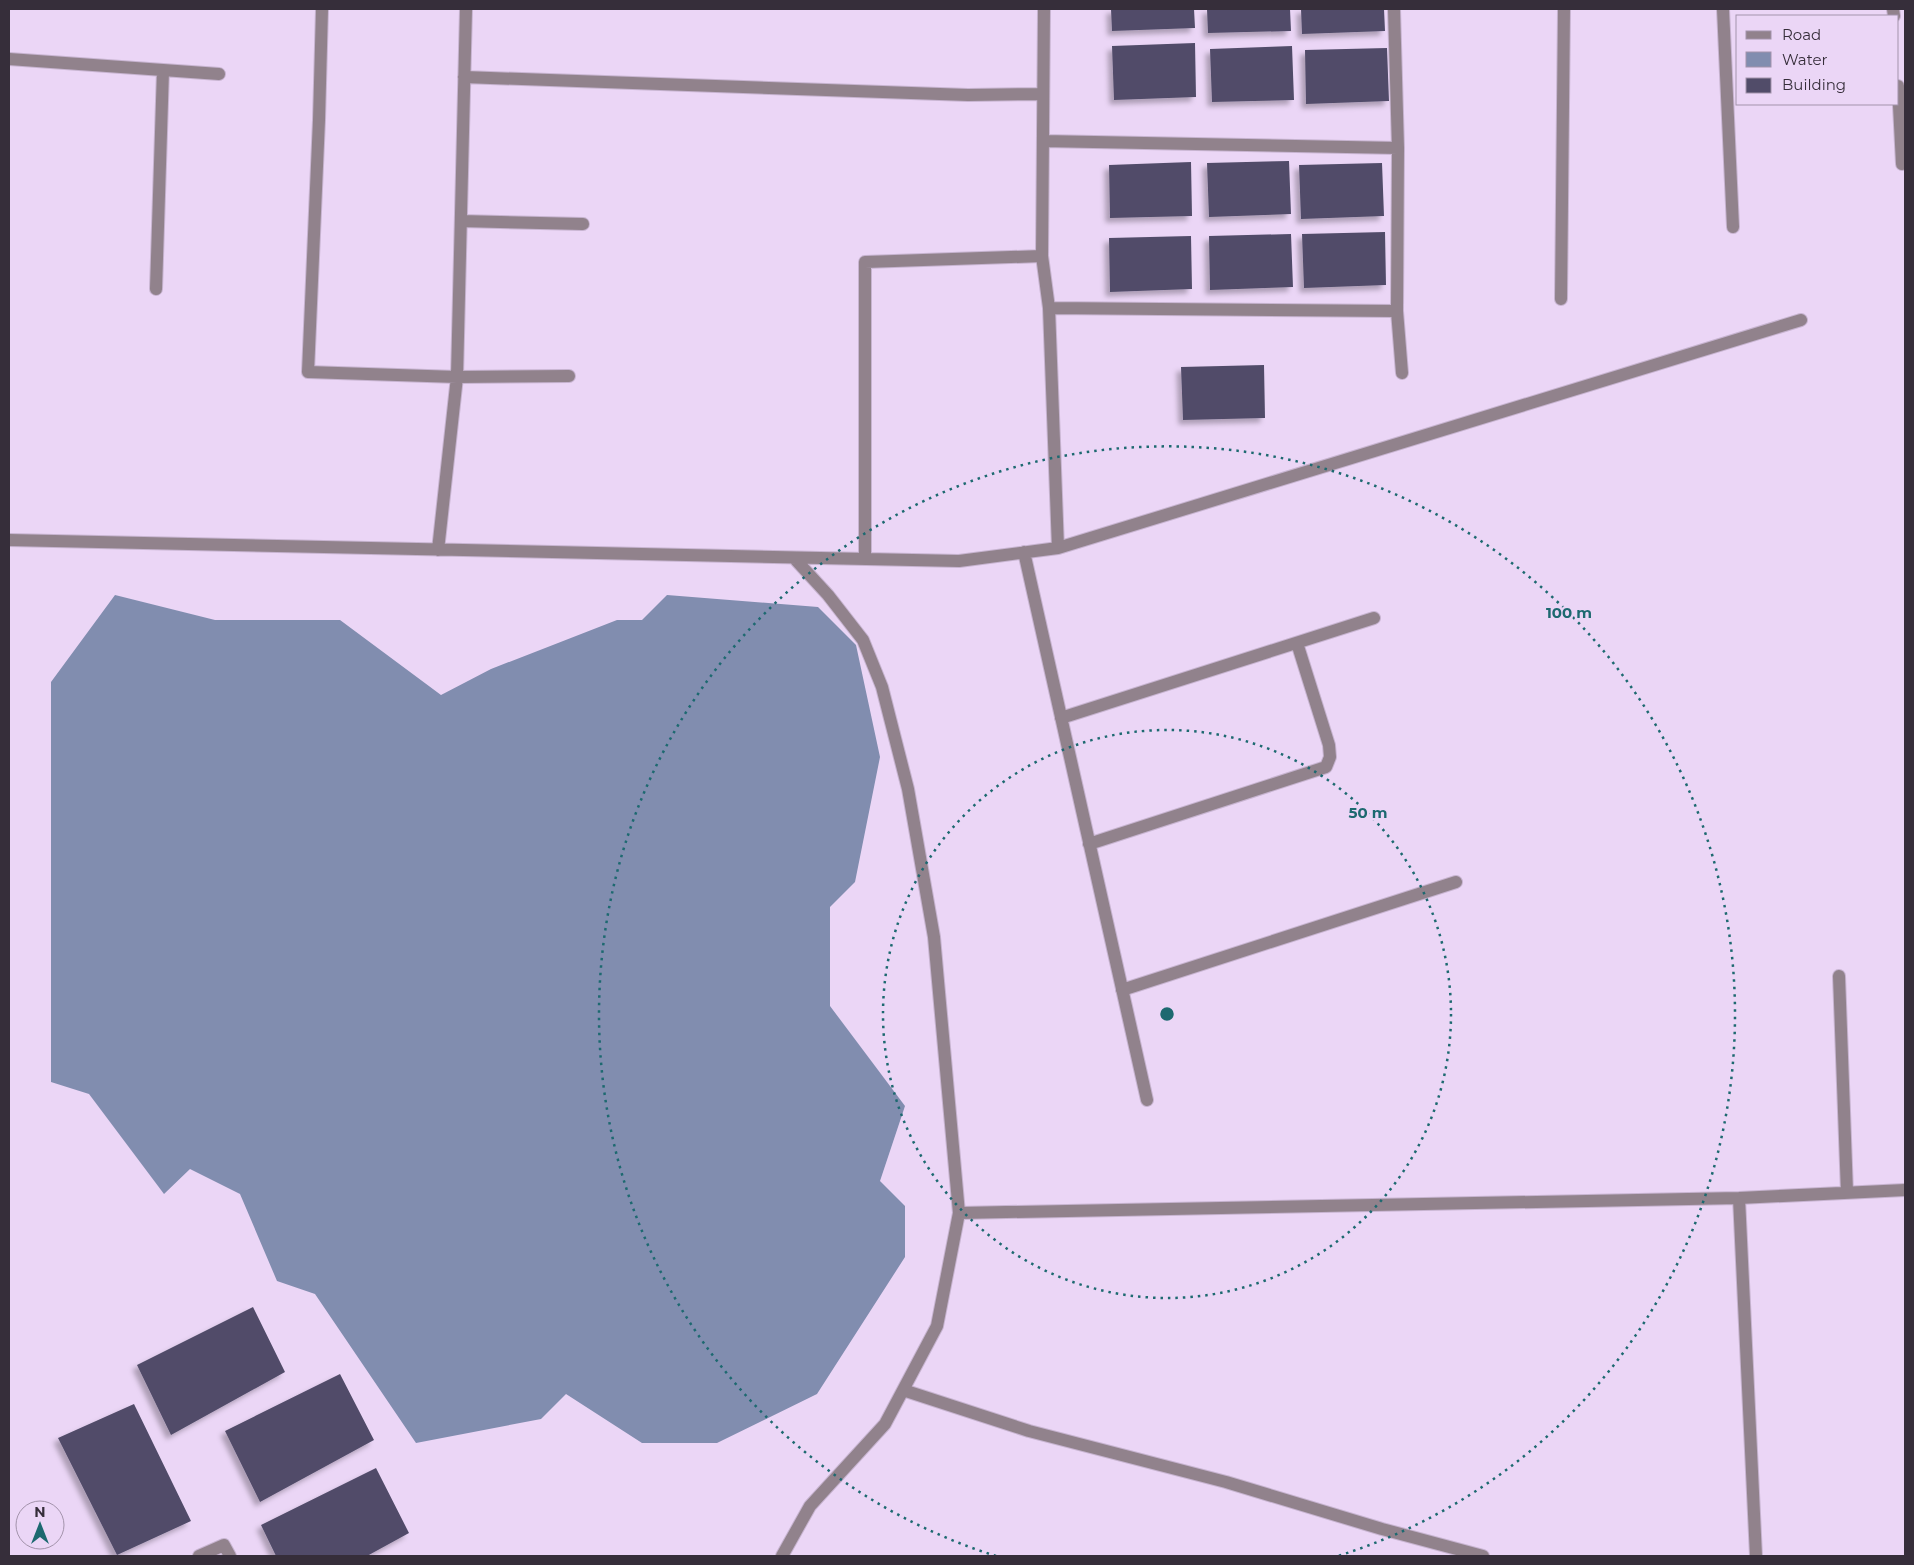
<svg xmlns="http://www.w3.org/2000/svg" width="1914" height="1565" viewBox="0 0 1914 1565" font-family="Montserrat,sans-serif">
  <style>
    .water { fill: #818daf }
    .building { fill: #514c69; filter: url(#shadow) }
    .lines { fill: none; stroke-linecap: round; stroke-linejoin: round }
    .minor-casing { stroke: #c7b4d0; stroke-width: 14 }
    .minor { stroke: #91828c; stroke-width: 12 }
    .ring { fill: none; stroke: #1d6970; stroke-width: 2.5; stroke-dasharray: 2.5 5 }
    .centre { fill: #1d6970; stroke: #ebd6f6; stroke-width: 2.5 }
    .ring-label { font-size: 15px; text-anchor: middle; font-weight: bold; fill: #1d6970; stroke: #ebd6f6; stroke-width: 5; stroke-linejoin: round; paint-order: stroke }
  </style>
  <defs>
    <filter id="shadow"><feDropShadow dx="-4.5" dy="4.5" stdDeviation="2.5" flood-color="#0004"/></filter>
  </defs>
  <rect width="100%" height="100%" fill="#ebd6f6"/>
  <!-- water -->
  <path class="water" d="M115 595 215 620H340L441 695 491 669 617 620H642L667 595 818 607 856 645 880 757 855 882 830 907V1006L905 1106 880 1181 905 1206V1257L817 1394 717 1443H642L566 1394 541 1419 416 1443 315 1294 277 1281 240 1194 190 1169 164 1194 89 1094 51 1082V682Z"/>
  <!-- building -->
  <path class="building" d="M1111 9H1194L1195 28 1112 31Z
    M1207 9H1290L1291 31 1208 33Z
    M1301 9H1384L1385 31 1302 34Z
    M1195 43 1196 97 1114 100 1112 46Z
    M1292 46 1294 100 1212 102 1210 49Z
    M1387 48 1389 101 1306 104 1305 50Z
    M1289 161 1291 214 1209 217 1207 163Z
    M1191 162 1192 216 1110 218 1109 165Z
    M1382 163 1384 216 1301 219 1299 165Z
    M1385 232 1386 285 1304 288 1302 234Z
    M1291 234 1293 287 1210 290 1209 236Z
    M1191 236 1192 289 1110 292 1109 238Z
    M1264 365 1265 418 1183 420 1181 367Z
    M253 1307 285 1372 171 1435 137 1365Z
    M340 1374 374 1440 260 1502 225 1431Z
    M134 1404 191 1521 117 1555 58 1438Z
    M376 1468 409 1533 367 1556H276L261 1525Z"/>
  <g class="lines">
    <defs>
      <path id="minor" d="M322 9 319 120 308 372 457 377 569 376
        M1394 9 1398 148 1397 311 1402 373
        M1723 9 1733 227
        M1893 9 1894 16
        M9 59 219 74
        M464 77 968 95 1043 94
        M1898 86 1902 164
        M1043 141 1398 148
        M461 221 583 224
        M156 289 163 70
        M1561 299 1564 9
        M1049 308 1397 311
        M9 540 959 561 1058 548 1049 308 1042 256 1044 9
        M1058 548 1801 320
        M438 550 457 377 466 9
        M1024 552 1147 1100
        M794 558 828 595 863 640 882 687 908 789 934 937 959 1213
        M865 559V262L1042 256
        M1061 718 1374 618
        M1089 844 1326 767 1330 757 1329 745 1297 643
        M1839 976 1847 1192
        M1122 990 1456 882
        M1739 1198 1756 1556
        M903 1390 1029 1431 1226 1482 1382 1529 1483 1556
        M199 1556 224 1545 230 1556
        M782 1556 810 1506 885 1424 937 1326 959 1213 1739 1198 1905 1190"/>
    </defs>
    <!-- minor casing -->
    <use href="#minor" class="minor-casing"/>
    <!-- minor -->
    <use href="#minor" class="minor"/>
  </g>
  <!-- distance rings -->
  <g class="ring">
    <circle cx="1167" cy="1014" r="284"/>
    <path d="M996 1556A568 568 0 1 1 1338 1556"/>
  </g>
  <circle cx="1167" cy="1014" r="8" class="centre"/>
  <g class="ring-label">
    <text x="1569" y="618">100 m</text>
    <text x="1368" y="818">50 m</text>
  </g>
  <!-- border -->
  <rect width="1914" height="1565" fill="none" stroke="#362e3a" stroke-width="20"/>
  <!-- legend -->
  <rect x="1736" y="15" width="162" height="90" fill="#ebd6f6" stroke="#a393ab"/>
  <rect x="1746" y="31" width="25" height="8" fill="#91828c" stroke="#a393ab"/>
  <text x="1782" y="40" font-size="15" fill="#362e3a">Road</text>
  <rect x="1746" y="52" width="25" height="15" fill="#818daf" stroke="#a393ab"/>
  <text x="1782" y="65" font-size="15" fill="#362e3a">Water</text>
  <rect x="1746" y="78" width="25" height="15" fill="#514c69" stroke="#a393ab"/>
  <text x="1782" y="90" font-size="15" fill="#362e3a">Building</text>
  <!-- north arrow -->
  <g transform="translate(40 1525)"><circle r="24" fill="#ebd6f6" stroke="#a393ab"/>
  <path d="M0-4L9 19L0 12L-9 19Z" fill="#1d6970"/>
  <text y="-8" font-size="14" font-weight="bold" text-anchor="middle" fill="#362e3a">N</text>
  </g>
</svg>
